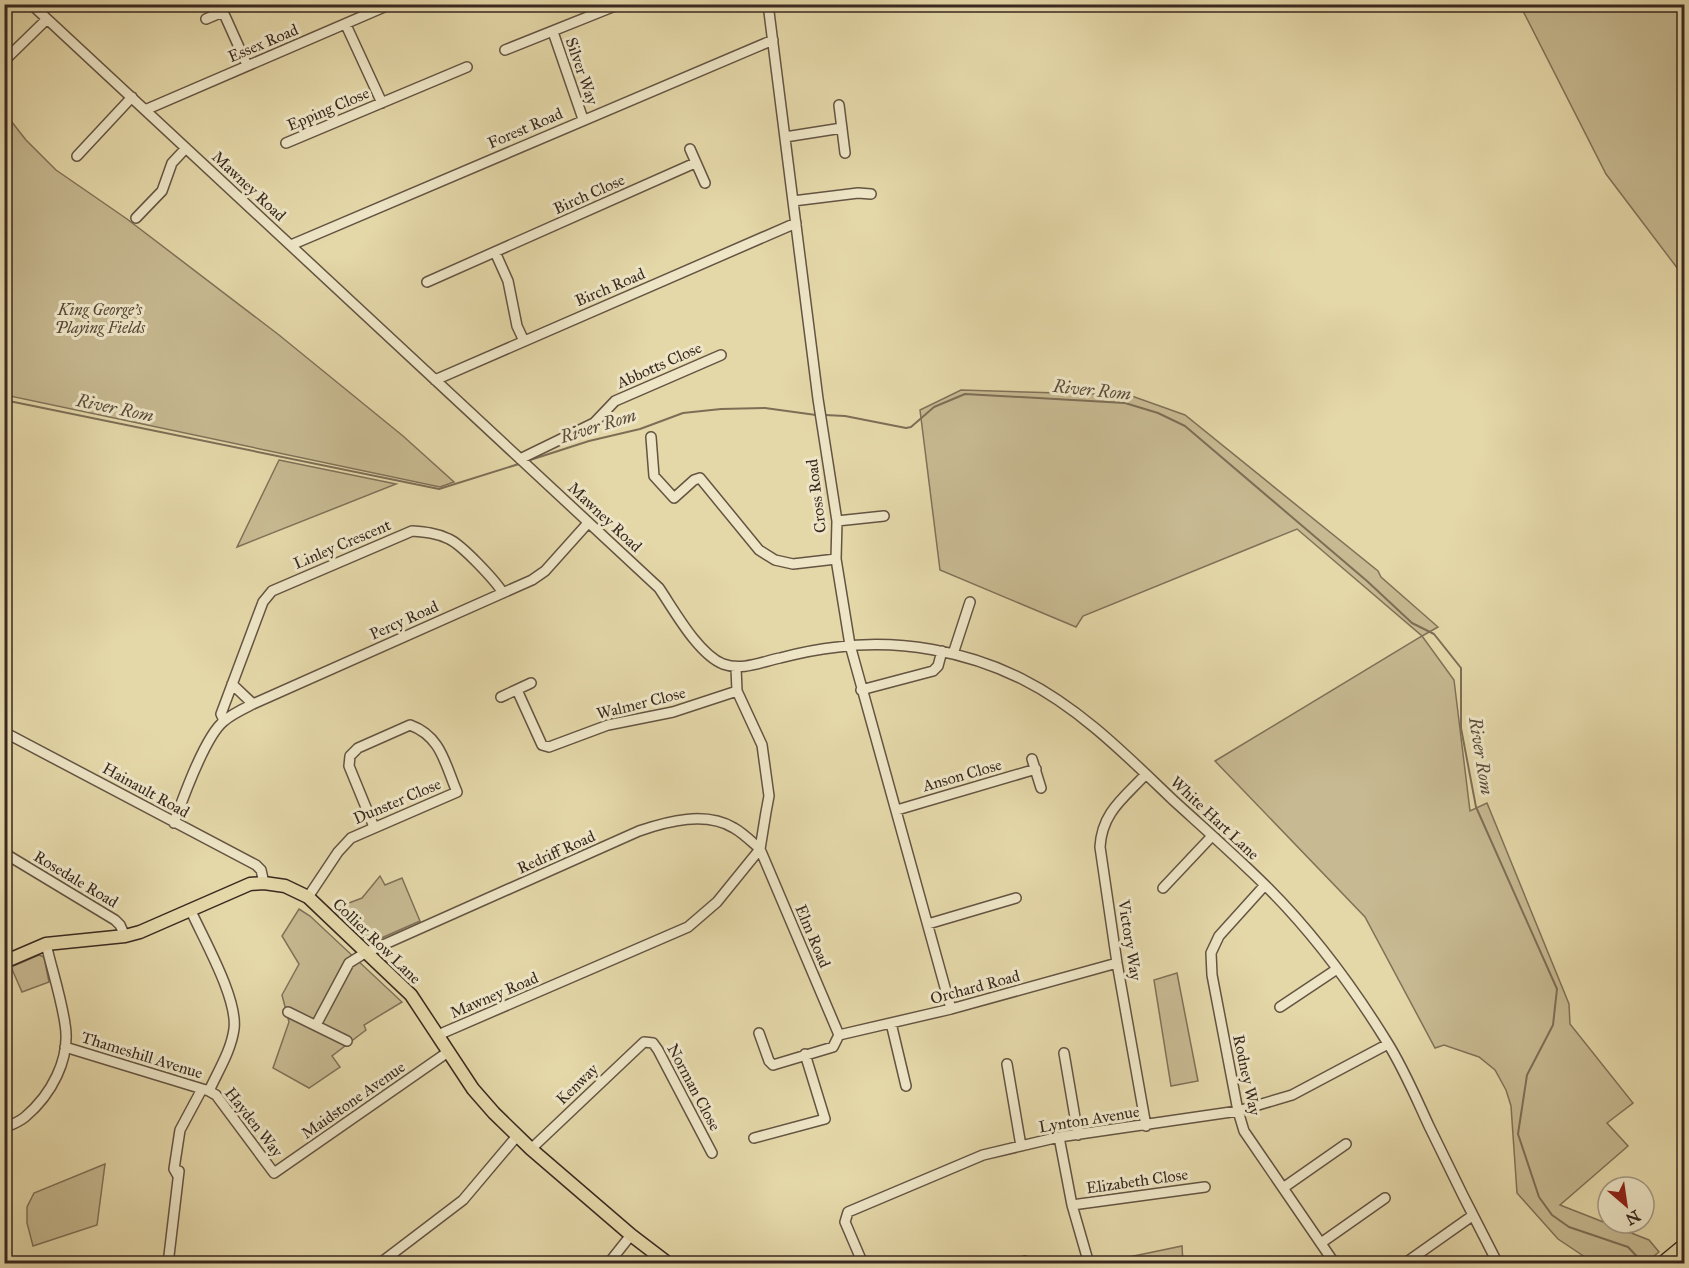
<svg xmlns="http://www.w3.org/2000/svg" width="1689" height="1268" viewBox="0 0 1689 1268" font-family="'IM FELL Great Primer',serif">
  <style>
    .green { fill: #c7b991; stroke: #807158; stroke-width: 1.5 }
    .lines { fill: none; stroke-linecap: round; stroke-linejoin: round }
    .stream { stroke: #7d6e56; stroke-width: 2 }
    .minor-casing { stroke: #645442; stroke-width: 12 }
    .major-casing { stroke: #392920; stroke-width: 15 }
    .minor { stroke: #ede5c6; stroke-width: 9 }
    .major { stroke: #e4d7a8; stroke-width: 12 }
    .labels { text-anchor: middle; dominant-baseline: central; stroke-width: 6; stroke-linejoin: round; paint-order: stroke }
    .street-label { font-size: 16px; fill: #392920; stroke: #ede5c6 }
    .park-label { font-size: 16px; font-style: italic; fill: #554637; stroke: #ede5c6 }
    .water-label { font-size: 18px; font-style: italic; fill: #5b4c3b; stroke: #ede5c6 }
  </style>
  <rect width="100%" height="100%" fill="#e4d7a8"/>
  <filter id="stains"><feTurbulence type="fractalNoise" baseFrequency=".00333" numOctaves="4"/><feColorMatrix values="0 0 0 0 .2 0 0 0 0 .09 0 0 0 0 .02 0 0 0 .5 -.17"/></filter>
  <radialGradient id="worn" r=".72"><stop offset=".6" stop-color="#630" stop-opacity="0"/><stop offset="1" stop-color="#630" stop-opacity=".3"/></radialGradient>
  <!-- green -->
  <path class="green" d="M1520 5H1684V277L1606 174Z
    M4 112 26 140 56 170 127 219 279 335 403 436 454 482 440 487 5 395Z
    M961 390 1129 395 1185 415 1378 571 1381 577 1438 627 1422 636 1454 680 1470 811 1487 803 1569 1004 1570 1024 1633 1103 1607 1123 1628 1146 1560 1205 1649 1240 1659 1252 1645 1263H1594L1558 1239 1517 1193 1511 1106 1506 1090 1495 1070 1479 1057 1444 1045 1435 1048 1365 917 1215 761 1422 636 1297 529 1083 616 1076 627 940 570 920 410Z
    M279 460 396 484 237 547Z
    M380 876 385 885 402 878 420 921 370 943 333 909 362 898Z
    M299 909 310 916 402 1002 364 1025 366 1030 332 1056 340 1067 309 1088 273 1068 289 1022 282 995 299 964 282 936Z
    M39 955 44 957 49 982 22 992 11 967Z
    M1177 973 1198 1081 1171 1086 1154 980Z
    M105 1164 97 1225 33 1246 27 1223V1207L34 1193Z
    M1182 1246 1183 1263H1100Z"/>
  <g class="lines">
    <!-- stream -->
    <path class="stream" d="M4 400 439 489 522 463
      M825 415 845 416 906 428 911 427 934 407 965 394 1125 403 1158 413 1185 426 1367 581 1412 623 1434 634 1461 668V728L1476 807 1557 989 1553 1025 1527 1075 1518 1134 1539 1197 1552 1215 1569 1227 1628 1247 1644 1264
      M527 461 589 441 640 429 683 413 721 409 765 408 816 415"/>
    <defs>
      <path id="minor" d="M31 4 659 588C674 610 698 654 723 664 742 671 761 662 780 658 799 653 819 649 838 647 899 639 966 651 1022 679 1080 708 1127 756 1173 800 1205 829 1238 858 1268 888 1314 934 1353 987 1387 1042 1404 1069 1416 1098 1429 1126 1451 1172 1474 1218 1498 1264
        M768 4 818 399 837 521 836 559 850 645 951 1009
        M206 19 220 13 225 16 247 65
        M346 25 382 103
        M553 32 583 119
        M505 50 620 4
        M4 61 47 19
        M839 105 845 153
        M145 110 391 4
        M785 137 842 128
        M286 143 467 67
        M690 149 705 183
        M77 156 132 97
        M793 201 858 193 871 194
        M136 218 162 191 172 163 186 148
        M291 245 773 40
        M495 252 508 281 517 326 524 341
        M427 282 695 163
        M435 380 796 223
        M651 437 654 476 674 498 694 480 700 478 759 550 775 560 793 564 836 559
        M520 459 594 423 615 401 721 355
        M837 521 884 516
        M953 654 970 602
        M232 684 253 704
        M517 690 542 745 549 747 608 725 673 712 737 691
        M861 690 933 671 938 666 942 651
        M501 697 531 683
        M224 721 221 714 263 602 272 591 412 531C424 532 437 533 449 539 462 545 495 580 503 593
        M4 732 256 865 261 870 264 883
        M1032 759 1041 788
        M897 810 1036 769
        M174 823C183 798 205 736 224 721 232 714 243 709 253 704L532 580 545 571 588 523
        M4 853 115 920 120 925 125 936
        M1265 885 1219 936 1211 953 1212 975 1238 1111 1244 1131 1335 1264
        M1163 888 1212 836
        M308 897 338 852 351 838 457 792C445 764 441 736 410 725L358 748 350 756 349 766 374 827
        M191 911C204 940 238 999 234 1029 231 1051 218 1071 209 1091
        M928 924 1016 898
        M1280 1007 1337 969
        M288 1012 347 1041
        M891 1023 906 1086
        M316 1025 349 963 365 953 639 831C668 821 706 811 734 828 743 833 752 842 760 849L839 1035
        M759 1033 769 1061 773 1065 833 1047 839 1035
        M438 1035 688 927 717 902 760 849 766 812 769 796 762 745 737 691 736 668
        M839 1035 951 1009 1117 963
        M65 1047 209 1091 216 1095 274 1173 448 1052
        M1064 1053 1078 1135
        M1007 1064 1021 1146
        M1146 1126 1117 963 1100 847C1102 812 1124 798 1146 774
        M4 1128C11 1125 19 1122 25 1117 51 1095 71 1059 65 1024 61 997 52 970 46 944
        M1059 1137 1072 1205 1089 1264
        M754 1138 825 1119 805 1054
        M531 1149 644 1042 653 1043 658 1050 712 1153
        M178 1176 174 1169 180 1130 202 1089
        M1283 1188 1346 1144
        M1072 1205 1205 1187
        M1321 1243 1385 1198
        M168 1264 179 1171
        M379 1264 463 1200 517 1136
        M608 1264 631 1235
        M863 1264 845 1222 848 1212 983 1155 1059 1137 1238 1111 1292 1095 1388 1044
        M1020 1264 1025 1261
        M1404 1264 1472 1216"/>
      <path id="major" d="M4 962 46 944 125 936 140 932 250 884 264 883 285 886 308 897 411 995 473 1089 494 1113 531 1149 631 1235 669 1264
        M1661 1264 1684 1245"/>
    </defs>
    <!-- minor casing -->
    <use href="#minor" class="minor-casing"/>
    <!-- major casing -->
    <use href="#major" class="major-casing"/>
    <!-- minor -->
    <use href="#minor" class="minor"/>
    <!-- major -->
    <use href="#major" class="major"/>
  </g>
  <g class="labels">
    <!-- street labels -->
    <g class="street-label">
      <text transform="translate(263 43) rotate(-23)">Essex Road</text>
      <text transform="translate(582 71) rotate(71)">Silver Way</text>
      <text transform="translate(328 109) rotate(-23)">Epping Close</text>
      <text transform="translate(525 128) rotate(-23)">Forest Road</text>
      <text transform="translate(249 186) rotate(43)">Mawney Road</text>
      <text transform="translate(589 194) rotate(-24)">Birch Close</text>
      <text transform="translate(610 287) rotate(-23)">Birch Road</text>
      <text transform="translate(659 365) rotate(-24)">Abbotts Close</text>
      <text transform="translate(816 496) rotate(-97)">Cross Road</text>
      <text transform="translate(605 517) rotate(43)">Mawney Road</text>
      <text transform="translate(342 544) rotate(-23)">Linley Crescent</text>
      <text transform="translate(404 620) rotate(-24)">Percy Road</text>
      <text transform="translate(641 703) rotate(-14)">Walmer Close</text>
      <text transform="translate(962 775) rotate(-16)">Anson Close</text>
      <text transform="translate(146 790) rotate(29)">Hainault Road</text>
      <text transform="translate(397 801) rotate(-23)">Dunster Close</text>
      <text transform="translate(1215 818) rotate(43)">White Hart Lane</text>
      <text transform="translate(556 852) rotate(-24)">Redriff Road</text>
      <text transform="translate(76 879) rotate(31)">Rosedale Road</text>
      <text transform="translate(813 936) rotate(67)">Elm Road</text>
      <text transform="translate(1130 940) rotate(81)">Victory Way</text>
      <text transform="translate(377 941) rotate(44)">Collier Row Lane</text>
      <text transform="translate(975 987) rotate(-15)">Orchard Road</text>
      <text transform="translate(494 995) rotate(-23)">Mawney Road</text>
      <text transform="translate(142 1055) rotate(17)">Thameshill Avenue</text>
      <text transform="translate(1247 1075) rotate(78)">Rodney Way</text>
      <text transform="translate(577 1084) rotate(-44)">Kenway</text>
      <text transform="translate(694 1087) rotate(62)">Norman Close</text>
      <text transform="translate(353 1100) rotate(-35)">Maidstone Avenue</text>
      <text transform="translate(1089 1119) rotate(-9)">Lynton Avenue</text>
      <text transform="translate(254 1122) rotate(52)">Hayden Way</text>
      <text transform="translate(1137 1181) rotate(-8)">Elizabeth Close</text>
    </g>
    <!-- park labels -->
    <g class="park-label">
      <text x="100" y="309">King George's<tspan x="100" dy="18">Playing Fields</tspan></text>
    </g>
    <!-- water labels -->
    <g class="water-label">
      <text transform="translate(1092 390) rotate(6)">River Rom</text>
      <text transform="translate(115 408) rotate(12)">River Rom</text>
      <text transform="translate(598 426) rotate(-17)">River Rom</text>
      <text transform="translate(1481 756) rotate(81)">River Rom</text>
    </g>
  </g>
  <!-- margin -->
  <rect width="1689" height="1268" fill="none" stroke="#e4d7a8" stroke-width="24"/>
  <rect x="6" y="6" width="1677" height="1256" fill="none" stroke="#392920" stroke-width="3"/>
  <rect x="12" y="12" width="1665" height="1244" fill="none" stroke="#392920" stroke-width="1.5"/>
  <!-- north arrow -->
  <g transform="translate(1626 1205) rotate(151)"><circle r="28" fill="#ede5c6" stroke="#a59a84" stroke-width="1.5"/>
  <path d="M0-4.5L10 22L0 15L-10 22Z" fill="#8f2418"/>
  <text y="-9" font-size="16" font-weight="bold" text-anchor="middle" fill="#392920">N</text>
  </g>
  <rect width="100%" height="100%" filter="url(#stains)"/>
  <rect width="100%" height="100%" fill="url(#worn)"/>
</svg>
